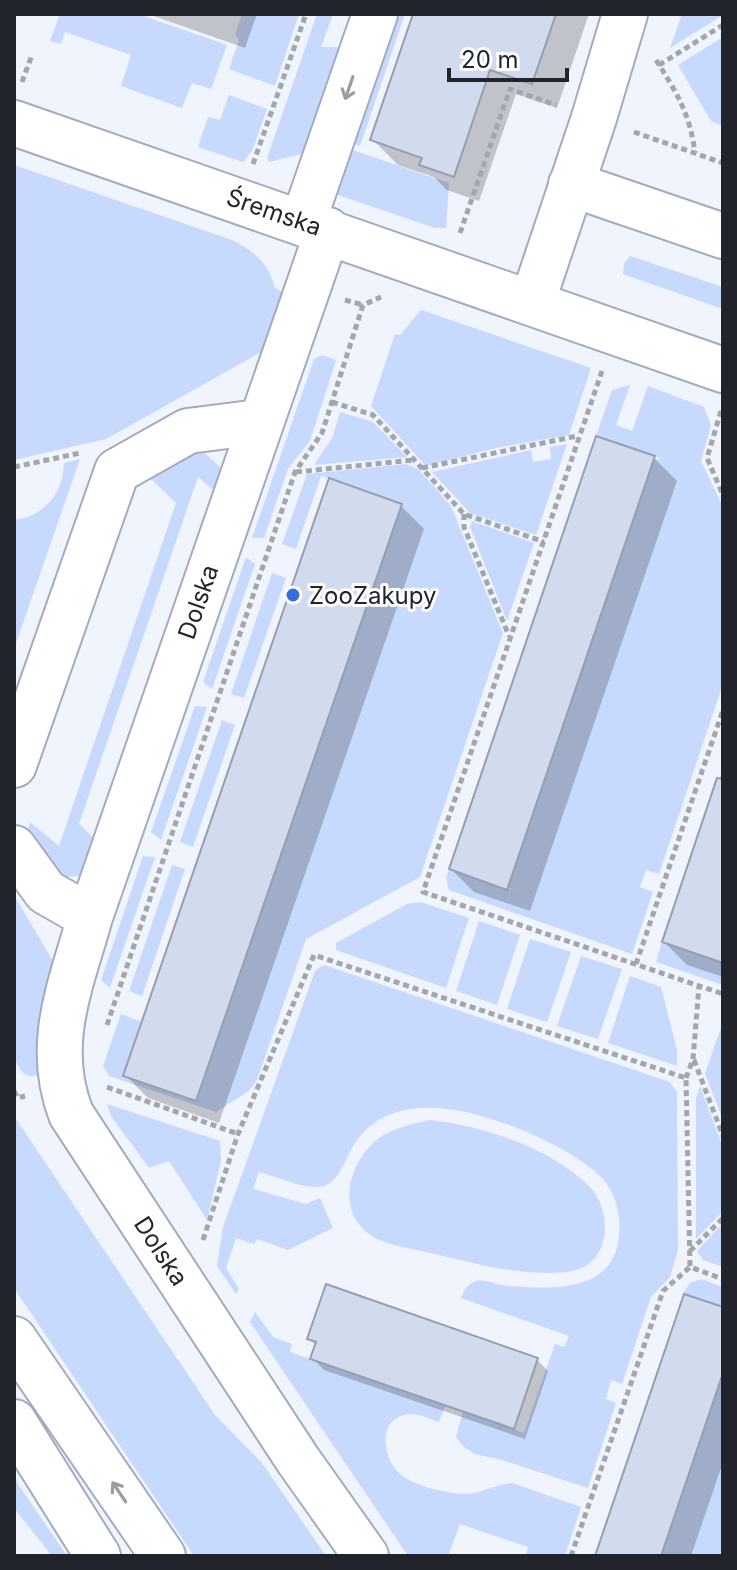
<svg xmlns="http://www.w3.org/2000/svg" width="737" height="1570" viewBox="0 0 737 1570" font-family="Inter,sans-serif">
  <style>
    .green { fill: #c7d9fc }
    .shadow { fill: #0003 }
    .building { fill: #d1dbed; stroke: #969fb1; stroke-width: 2 }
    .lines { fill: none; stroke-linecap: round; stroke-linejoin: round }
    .minor-casing { stroke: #a2acbe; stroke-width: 48 }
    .secondary-casing { stroke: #a2acbe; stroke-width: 48 }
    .path { stroke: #a2a6ad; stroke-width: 5; stroke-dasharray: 6 4; stroke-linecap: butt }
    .minor { stroke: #fff; stroke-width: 44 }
    .secondary { stroke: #fff; stroke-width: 44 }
    .oneway { stroke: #9b9ca0 }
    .poi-dot { fill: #386ddc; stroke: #fff; stroke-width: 3 }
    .labels { text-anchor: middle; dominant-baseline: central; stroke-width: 6; stroke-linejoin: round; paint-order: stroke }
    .street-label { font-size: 24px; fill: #21242b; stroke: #fff }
    .poi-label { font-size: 24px; fill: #21242b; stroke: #fff; text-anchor: start }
  </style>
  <rect width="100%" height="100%" fill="#f0f4fc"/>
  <!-- green -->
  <path class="green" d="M60 14H138L227 45 211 89 192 83 182 108 121 86 131 55 65 32 61 44 50 41Z
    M242 14H299L275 86 229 69 239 40 235 34Z
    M317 14H333L321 47H353L317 150 269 162 267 158Z
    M387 14H405L360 146 344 140Z
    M682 14H723V15L670 48Z
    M723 37V126L711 121 678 65Z
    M229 95 267 109 252 151 243 162 198 147 208 117 220 120Z
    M341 146 449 183 446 228H435L335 194Z
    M14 165 232 240C254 251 269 263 275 288L293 298 263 351 106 439 14 460Z
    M630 256 723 287V309L623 274 624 264Z
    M421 310 591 368 569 435 496 448 426 466 371 406 395 334 400 335Z
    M322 355 336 360 310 441 288 469 264 538H252L314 359Z
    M630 385 616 425 632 431 648 386 704 407 711 426 701 461 723 507V684L659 874 646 870 640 887 653 892 632 954 449 890 446 878 449 869 516 891 508 887 654 459H663L596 436 612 390Z
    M340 412 373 422 407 457 314 465 333 436Z
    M567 444 536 535 470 513 432 472 531 450 533 462 551 459 550 447Z
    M192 449 206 454 223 470 220 496 198 477 79 824 98 842 85 875 60 878 27 833 30 822 59 846 176 503 149 477Z
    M80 459 14 649V520C45 516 63 493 64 463Z
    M406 464 418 469 451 506 503 633 420 877 306 939 257 1080 249 1091 216 1112 109 1076 103 1066 121 1014 142 1022 123 1076 197 1101 402 504 321 476 296 549 282 544 307 474Z
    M472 521 534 543 507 621 470 527Z
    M246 557 255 564 212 689 203 682Z
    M272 573 286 578 244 698 231 694Z
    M195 706 207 707 161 840 151 832Z
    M222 720 235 725 193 847 180 842Z
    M143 856 155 857 110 988 101 980Z
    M172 865 185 869 142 996 129 991Z
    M14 895 54 963 37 1047V1075C23 1079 21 1069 14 1059Z
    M420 902 469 918 446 988 336 950V943L407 904Z
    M479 921 520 935 497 1005 456 991Z
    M530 939 571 952 547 1022 507 1009Z
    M662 942 723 963V985L656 962Z
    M581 956 622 969 598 1039 557 1026Z
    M324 965 670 1082 677 1092 678 1250 670 1277 651 1297 622 1384 611 1380 606 1399 616 1403 588 1488 502 1460 475 1454 464 1447 456 1437 463 1412 524 1433 555 1344 564 1347 569 1336 461 1298C464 1290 468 1283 477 1281 486 1279 497 1285 507 1286 550 1289 615 1294 619 1235 621 1215 616 1193 602 1178 583 1159 554 1144 529 1133 478 1111 394 1085 355 1143 346 1156 340 1181 324 1186 308 1191 275 1176 259 1172L253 1189 306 1204 320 1198 333 1228 288 1250 257 1239 254 1244 236 1238 226 1268 239 1289 236 1294 217 1266 223 1227 315 971Z
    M630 976 661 987 677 1050V1066L608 1043Z
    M723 1022V1121L705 1073Z
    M700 1086 723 1148V1211L696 1239V1099Z
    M107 1104 220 1141 221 1161 207 1220 169 1161 149 1168 111 1116Z
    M14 1116 215 1415 262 1463 326 1556H194L14 1288Z
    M430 1120C484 1126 550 1148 590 1187 611 1209 612 1257 579 1269 561 1275 537 1273 518 1271 488 1268 459 1259 430 1253 411 1248 388 1246 372 1236 334 1212 349 1161 379 1138 394 1128 412 1124 430 1120Z
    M723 1223V1267L703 1260 697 1251Z
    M701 1279 723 1287V1307L683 1294 690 1283Z
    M255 1312 273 1337 292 1344 290 1352 445 1406 439 1422C430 1419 419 1413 409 1414 375 1418 382 1462 404 1477 420 1487 444 1493 464 1494 481 1494 495 1484 512 1483L581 1507 565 1556H526L528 1547 460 1524 448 1556H408L250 1322Z
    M723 1373V1556H661Z
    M14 1476 20 1487 67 1556H52L14 1508Z"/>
  <!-- shadow -->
  <path class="shadow" d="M148 14H257L245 48Z
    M415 14H589L557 108 516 94 479 201 447 190 434 177 398 165 373 140Z
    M654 458 677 481 530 911 474 892 451 869Z
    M401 506 424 529 219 1123 148 1098 125 1075Z
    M723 769V977L687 965 664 942Z
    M723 1309V1462L691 1556H597Z
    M310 1339 537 1360 548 1371 525 1439 324 1370 313 1359 317 1346Z"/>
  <!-- building -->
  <path class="building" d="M413 14H556L532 84 490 70 454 177 419 165 422 158 370 140Z
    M596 436 655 456 507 890 449 869Z
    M329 478 402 504 196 1101 123 1076Z
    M717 778 723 779V963L662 942Z
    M326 1284 538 1358 514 1429 310 1359 316 1342 307 1339Z
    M684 1294 723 1307V1373L661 1556H595Z"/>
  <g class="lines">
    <defs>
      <path id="minor" d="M14 123 723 370
        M571 184 723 236
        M303 222 375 14
        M328 230 90 917C71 985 44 1044 71 1114L298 1460 366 1556
        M532 303 594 118 625 14
        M14 765 117 471 188 431 259 422
        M14 848 46 892 90 917"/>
      <path id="secondary" d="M14 1339 163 1556
        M14 1422 98 1556"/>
    </defs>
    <!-- minor casing -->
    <use href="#minor" class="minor-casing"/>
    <!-- secondary casing -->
    <use href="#secondary" class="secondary-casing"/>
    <!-- path -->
    <path class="path" d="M656 60C677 93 690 114 695 153
      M659 65 723 25
      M22 82 32 55
      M634 132 723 163
      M253 164 306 14
      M460 233 510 89 556 105
      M345 300 363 305
      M602 371 423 892 723 994
      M332 402 373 415 464 514 544 542
      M721 411 707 458 723 495
      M14 467 80 453
      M422 468 577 436
      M296 472 413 460
      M464 514V527L509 636
      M636 964 723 710
      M107 1025 295 472 322 433 363 305 381 297
      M694 1060 723 1136
      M686 1078 693 1059 699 986
      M107 1087 238 1134
      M14 1091 18 1098 25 1096
      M203 1240 238 1134 314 955 686 1078 690 1267
      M690 1251 723 1218
      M571 1556 663 1291 690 1267 723 1279"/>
    <!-- minor -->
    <use href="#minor" class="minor"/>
    <!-- secondary -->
    <use href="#secondary" class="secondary"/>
  </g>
  <!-- one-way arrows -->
  <defs><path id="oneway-shaft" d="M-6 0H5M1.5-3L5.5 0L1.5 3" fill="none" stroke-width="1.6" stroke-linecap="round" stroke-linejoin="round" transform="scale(2)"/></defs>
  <g class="oneway">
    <use href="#oneway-shaft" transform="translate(349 88) rotate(109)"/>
    <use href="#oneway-shaft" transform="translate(119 1492) rotate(-124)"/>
  </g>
  <!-- markers -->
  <circle class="poi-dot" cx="293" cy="595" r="8"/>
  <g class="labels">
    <!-- street labels -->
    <g class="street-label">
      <text transform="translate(274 212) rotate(19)">Śremska</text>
      <text transform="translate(198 602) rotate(-71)">Dolska</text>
      <text transform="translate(161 1251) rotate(57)">Dolska</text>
    </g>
    <!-- poi labels -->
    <g class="poi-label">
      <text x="309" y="595">ZooZakupy</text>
    </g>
  </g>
  <!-- border -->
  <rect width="737" height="1570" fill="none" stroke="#21242b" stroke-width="32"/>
  <!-- scale -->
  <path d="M449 68v12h118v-12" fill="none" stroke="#21242b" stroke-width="4"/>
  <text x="461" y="68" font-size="24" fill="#21242b" stroke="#ffffff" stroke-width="6" paint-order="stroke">20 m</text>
</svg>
